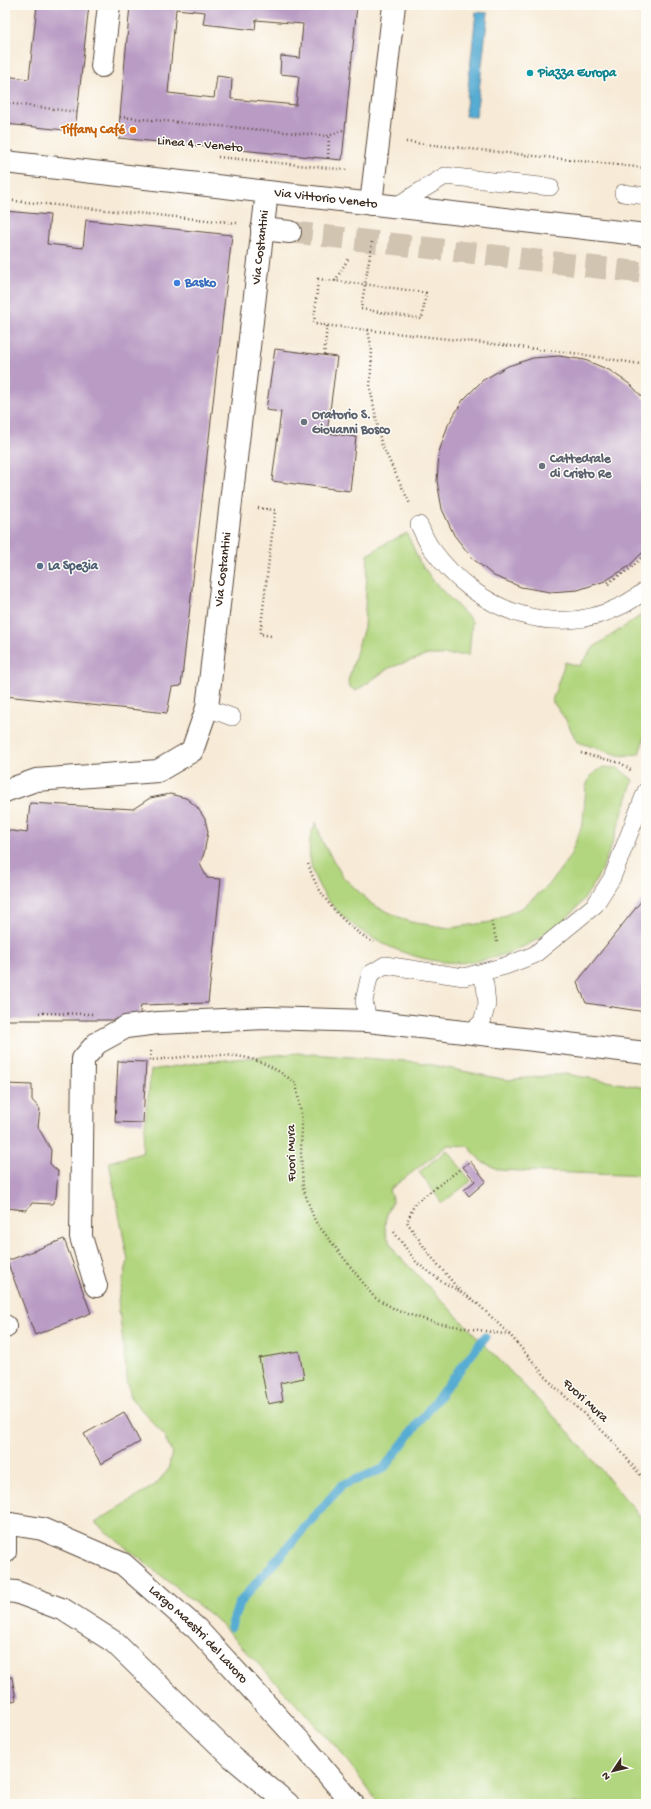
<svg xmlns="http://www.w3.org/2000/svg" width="651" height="1809" viewBox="0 0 651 1809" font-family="'Gochi Hand',sans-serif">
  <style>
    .green { fill: #b2d67f; stroke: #76804e }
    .water { fill: #57acd3; stroke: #496b78 }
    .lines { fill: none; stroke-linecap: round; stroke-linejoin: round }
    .stream { stroke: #57acd3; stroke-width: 9 }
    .building { fill: #b99bc4; fill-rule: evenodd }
    .pedestrian-tunnel { stroke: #d1c4b1; stroke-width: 22; stroke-dasharray: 22 11; stroke-linecap: butt }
    .service-casing { stroke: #57473a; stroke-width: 18 }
    .pedestrian-casing { stroke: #57473a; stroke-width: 24 }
    .minor-casing { stroke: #57473a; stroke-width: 24 }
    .tertiary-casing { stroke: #57473a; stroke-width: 24 }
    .path { stroke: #57473a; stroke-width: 2.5; stroke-dasharray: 1 3; stroke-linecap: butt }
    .service { stroke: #fff; stroke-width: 17 }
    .pedestrian { stroke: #fff; stroke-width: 22 }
    .minor { stroke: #fff; stroke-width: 22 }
    .tertiary { stroke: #fff; stroke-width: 22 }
    .culture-dot { fill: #0f9aa8; stroke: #fdfcf7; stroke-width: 1.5 }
    .food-dot { fill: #e8710a; stroke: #fdfcf7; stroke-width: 1.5 }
    .shop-dot { fill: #3f7fe0; stroke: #fdfcf7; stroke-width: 1.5 }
    .worship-dot { fill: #6b7280; stroke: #fdfcf7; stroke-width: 1.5 }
    .service-dot { fill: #5c6f8a; stroke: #fdfcf7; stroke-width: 1.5 }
    .labels { text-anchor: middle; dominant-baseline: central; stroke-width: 3; stroke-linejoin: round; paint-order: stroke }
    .culture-label { font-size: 13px; font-weight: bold; fill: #0d838f; stroke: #fdfcf7; text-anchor: start }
    .food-label { font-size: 13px; font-weight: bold; fill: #c56008; stroke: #fdfcf7; text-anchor: end }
    .street-label { font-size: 13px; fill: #3b2a1e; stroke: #fdfcf7 }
    .shop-label { font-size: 13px; font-weight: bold; fill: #366cbe; stroke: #fdfcf7; text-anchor: start }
    .worship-label { font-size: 13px; font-weight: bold; fill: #5b616d; stroke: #fdfcf7; text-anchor: start }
    .service-label { font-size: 13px; font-weight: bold; fill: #4e5e75; stroke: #fdfcf7; text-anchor: start }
  </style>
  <rect width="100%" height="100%" fill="#fdfcf7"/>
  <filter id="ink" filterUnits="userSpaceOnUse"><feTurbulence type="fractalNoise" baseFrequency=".025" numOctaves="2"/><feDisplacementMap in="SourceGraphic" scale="8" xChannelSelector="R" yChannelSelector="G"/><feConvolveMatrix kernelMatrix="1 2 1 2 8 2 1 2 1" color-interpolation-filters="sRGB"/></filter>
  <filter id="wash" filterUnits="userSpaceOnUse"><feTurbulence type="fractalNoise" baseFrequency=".012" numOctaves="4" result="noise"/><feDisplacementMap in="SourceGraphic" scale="16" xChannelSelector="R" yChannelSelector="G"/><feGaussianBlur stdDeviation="0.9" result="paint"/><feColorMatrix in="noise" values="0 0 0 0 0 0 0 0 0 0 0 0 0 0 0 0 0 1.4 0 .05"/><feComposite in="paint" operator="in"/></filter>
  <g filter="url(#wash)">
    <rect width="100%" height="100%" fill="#f7ead6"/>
    <!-- green -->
    <path class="green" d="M407 533 419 561 435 583 472 621 469 655H428L389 668 356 691 349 686 348 681 364 627 368 555 381 546Z
      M646 612V732L639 754 621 756 577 742 566 720 552 701 565 662 579 666 594 647Z
      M603 767 618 768 633 780C619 821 608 871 579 905 551 937 513 956 471 962 406 970 300 914 310 839 311 833 314 827 316 822L322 841 343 877 373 905 410 922 450 928 491 922 523 907 549 885 570 856 583 823 586 787 590 776Z
      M298 1053 418 1062 507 1080 566 1074 646 1088V1176L499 1170 481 1161 468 1146 448 1145 389 1190 393 1201C381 1224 383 1231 396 1253L568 1431 646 1523V1804H379L340 1751 217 1620 95 1523 155 1485 168 1470 172 1452 163 1434 131 1398 127 1378 118 1300 128 1261 109 1162 142 1153 151 1070 203 1062Z
      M447 1150 471 1181 442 1203 419 1172Z"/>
    <!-- water -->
    <path class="water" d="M476 12 488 13 476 117 465 116Z"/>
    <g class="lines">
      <!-- stream -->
      <path class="stream" d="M231 1627 239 1603 342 1485 383 1469 485 1337"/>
    </g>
    <g id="blocks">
      <!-- building -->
      <path class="building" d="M37 5H89L75 131 5 124V76L29 79Z
        M130 5H357L342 160 118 138ZM176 9 205 12 203 24 255 30 256 20 303 24 300 58 281 56 280 74 299 76 296 105 231 99 232 78 217 76 214 98 168 93Z
        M5 211 50 215 47 244 83 248 86 220 232 235 181 686 172 687 167 713 5 696Z
        M275 349 337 357 327 433 356 437 350 491 272 481 281 412 266 410Z
        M559 356 585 360 609 370 631 385 646 401V549L628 567 605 581 578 590 550 592 521 587 494 576 472 558 454 535 442 509 437 481 439 452 448 425 463 400 483 380 508 366 533 358Z
        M170 794 186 798 197 807 205 819 208 832 204 853 200 864 207 878 221 879 208 1003 141 1005 139 1020H5V830L27 833 30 803 133 809 150 798Z
        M646 895V1012L586 1003 577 982Z
        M118 1061 146 1062 143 1123 115 1122Z
        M5 1084 32 1085V1100L40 1109 38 1127 51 1150 50 1164 58 1171 56 1197 52 1204 32 1203 26 1210 5 1208Z
        M470 1161 486 1181 469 1196 464 1190 475 1181 463 1167Z
        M64 1239 91 1313 35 1335 7 1261Z
        M299 1351 304 1378 280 1383 283 1401 268 1404 259 1358Z
        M124 1412 140 1442 101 1464 84 1434Z
        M12 1677 16 1700 5 1703V1678Z"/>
    </g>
  </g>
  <g filter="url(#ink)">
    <use href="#blocks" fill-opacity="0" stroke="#57473a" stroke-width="1"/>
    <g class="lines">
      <!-- pedestrian-tunnel -->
      <path class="pedestrian-tunnel" d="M290 232 646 273"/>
      <defs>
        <path id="service" d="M623 193 646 196
          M396 206 445 176 550 187
          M419 525C423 532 426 542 432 549 476 610 553 641 623 605 631 601 639 595 646 590
          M207 708 232 717
          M368 1021 364 1001 370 974 385 965 464 977 505 966 534 955 595 905 612 878 646 791
          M471 1032 482 1022 487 1004 485 984 478 973"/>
        <path id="pedestrian" d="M262 229 290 232"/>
        <g id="minor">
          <path d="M102 66 109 5"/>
          <path d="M371 204 394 5"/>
          <path id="s1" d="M5 791 36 780 158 771 192 751 207 708 267 192"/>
          <path d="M96 1286 81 1237 83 1059 97 1043 126 1027 158 1023 267 1018 368 1021 646 1053"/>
          <path d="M5 1326V1327"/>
        </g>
        <g id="tertiary">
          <path id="s2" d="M5 162 646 235"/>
          <path id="s3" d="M5 1523 42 1529 123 1564 197 1629 305 1747 353 1804"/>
          <path d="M5 1534V1552"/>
          <path d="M5 1591 16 1592 64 1610 114 1642 232 1757 288 1804"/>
        </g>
      </defs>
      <!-- service casing -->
      <use href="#service" class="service-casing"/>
      <!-- pedestrian casing -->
      <use href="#pedestrian" class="pedestrian-casing"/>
      <!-- minor casing -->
      <use href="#minor" class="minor-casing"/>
      <!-- tertiary casing -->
      <use href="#tertiary" class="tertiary-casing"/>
      <!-- path -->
      <path class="path" d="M5 103 77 112
        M120 117 329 136 345 129
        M406 142 646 168
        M218 157 349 170
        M328 158 329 136
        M5 200 237 223
        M372 242 361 309 422 319 426 293C390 287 354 283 318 279L314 324 368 330 372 351 370 387 381 443 410 504
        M335 281 348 259
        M368 330 573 353 646 365
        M324 355 327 326
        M258 508 275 510 260 634 271 636
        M609 585 607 583 630 569 646 553
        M581 753 621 763 632 771
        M308 864C311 872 314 881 318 887 331 910 352 931 375 943
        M491 922 497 942
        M39 1013 92 1014
        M151 1051 150 1060C181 1058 225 1050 255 1060 270 1065 283 1074 296 1083L302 1120 301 1152 303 1188 315 1221 374 1297 398 1311 436 1323 510 1335
        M459 1170 415 1203 407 1222 429 1254 461 1292 476 1302 510 1335 553 1385 610 1438 646 1482
        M394 1232 417 1263 441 1281 459 1291"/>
      <!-- service -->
      <use href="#service" class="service"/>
      <!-- pedestrian -->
      <use href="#pedestrian" class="pedestrian"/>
      <!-- minor -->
      <use href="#minor" class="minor"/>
      <!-- tertiary -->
      <use href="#tertiary" class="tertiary"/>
    </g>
  </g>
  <!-- markers -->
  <circle class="culture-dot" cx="530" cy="73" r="4"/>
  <circle class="food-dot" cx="133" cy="130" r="4"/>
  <circle class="shop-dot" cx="177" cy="283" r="4"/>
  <g class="worship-dot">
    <circle cx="304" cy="422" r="4"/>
    <circle cx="542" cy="466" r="4"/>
  </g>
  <circle class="service-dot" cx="40" cy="566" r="4"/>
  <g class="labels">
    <!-- culture labels -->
    <g class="culture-label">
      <text x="538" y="73">Piazza Europa</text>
    </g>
    <!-- food labels -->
    <g class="food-label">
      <text x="125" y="130">Tiffany Café</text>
    </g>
    <!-- street labels -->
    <g class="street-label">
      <text transform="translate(200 145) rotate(5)">Linea 4 - Veneto</text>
      <text stroke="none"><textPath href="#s2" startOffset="323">Via Vittorio Veneto</textPath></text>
      <text stroke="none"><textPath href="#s1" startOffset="704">Via Costantini</textPath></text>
      <text stroke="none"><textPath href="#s1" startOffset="380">Via Costantini</textPath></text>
      <text transform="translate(292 1153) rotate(-91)">Fuori Mura</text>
      <text transform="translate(585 1401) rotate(43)">Fuori Mura</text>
      <text stroke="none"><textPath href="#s3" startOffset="229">Largo Maestri del Lavoro</textPath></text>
    </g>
    <!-- shop labels -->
    <g class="shop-label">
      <text x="185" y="283">Basko</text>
    </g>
    <!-- worship labels -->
    <g class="worship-label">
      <text x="312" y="415">Oratorio S.<tspan x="312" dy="15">Giovanni Bosco</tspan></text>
      <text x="550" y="459">Cattedrale<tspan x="550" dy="15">di Cristo Re</tspan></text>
    </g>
    <!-- service labels -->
    <g class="service-label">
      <text x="48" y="566">La Spezia</text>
    </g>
  </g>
  <!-- margin -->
  <rect width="651" height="1809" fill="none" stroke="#fdfcf7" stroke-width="20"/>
  <!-- north arrow -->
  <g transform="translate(613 1771) rotate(235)" stroke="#fdfcf7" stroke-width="3" paint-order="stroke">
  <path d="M0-3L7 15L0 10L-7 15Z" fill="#3b2a1e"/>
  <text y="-6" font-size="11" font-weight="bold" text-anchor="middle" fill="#3b2a1e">N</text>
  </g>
</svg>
